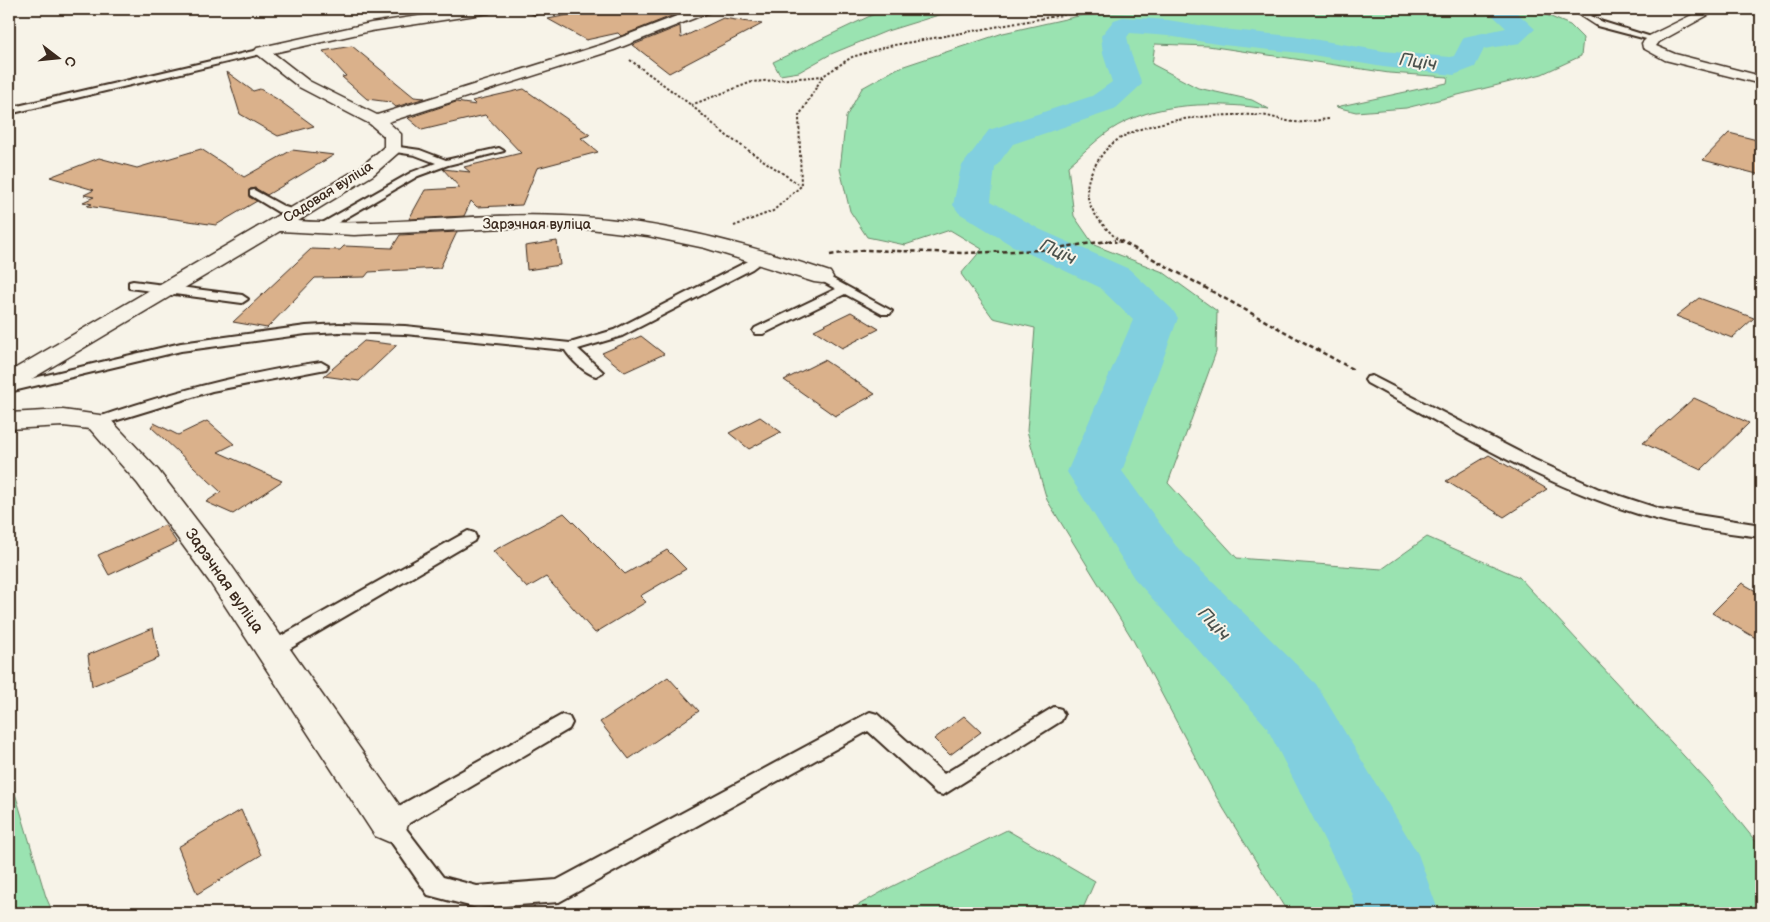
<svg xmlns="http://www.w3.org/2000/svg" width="1770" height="922" viewBox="0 0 1770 922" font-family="'Balsamiq Sans',sans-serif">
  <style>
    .green { fill: #9ae3b1; stroke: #6a8668 }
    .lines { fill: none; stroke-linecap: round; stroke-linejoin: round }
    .river { fill: #81cfdf; fill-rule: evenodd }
    .building { fill: #dab18b; stroke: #3b2a1e }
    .lane-casing { stroke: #3b2a1e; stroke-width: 4 }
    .street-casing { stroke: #3b2a1e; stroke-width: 3 }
    .path-far1 { stroke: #3b2a1e; stroke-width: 2; stroke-dasharray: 2.5 2; stroke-linecap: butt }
    .path { stroke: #3b2a1e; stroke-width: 2.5; stroke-dasharray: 4.5 3; stroke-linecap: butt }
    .lane { fill: #f7f3e8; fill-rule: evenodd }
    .street { fill: #f7f3e8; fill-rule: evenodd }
    .labels { text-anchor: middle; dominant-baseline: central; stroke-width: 4; stroke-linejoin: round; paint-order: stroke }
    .far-street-label { font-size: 14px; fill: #3b2a1e; stroke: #f7f3e8 }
    .street-label { font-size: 16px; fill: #3b2a1e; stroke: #f7f3e8 }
    .water-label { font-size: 18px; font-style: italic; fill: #4c534e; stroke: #f7f3e8 }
  </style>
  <rect width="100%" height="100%" fill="#f7f3e8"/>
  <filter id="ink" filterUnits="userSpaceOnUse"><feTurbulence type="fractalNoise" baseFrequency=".02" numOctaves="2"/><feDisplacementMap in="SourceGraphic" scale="10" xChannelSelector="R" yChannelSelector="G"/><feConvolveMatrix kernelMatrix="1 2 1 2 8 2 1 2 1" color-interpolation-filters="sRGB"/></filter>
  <g filter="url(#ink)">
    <!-- green -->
    <path class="green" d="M893 9H958L887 31 831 54 799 72 780 75 773 62 872 15Z
      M1157 9H1532L1570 25 1583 38 1581 56 1542 74 1406 108 1356 112 1336 107 1447 83 1448 77 1389 73 1208 46 1155 44 1152 64 1198 88 1252 100 1269 109C1217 102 1155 100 1109 131 1095 141 1081 155 1068 166L1074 216 1094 245 1163 272 1217 311 1216 352 1168 483 1237 558 1382 569 1427 537 1519 577 1707 781 1761 848V913H1288L1217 798 1133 640 1047 500 1027 431 1035 328 993 318 961 274 982 249 950 230 905 245 867 237 850 211 840 169 846 117 862 88 898 68 1003 33 1083 15Z
      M9 773 46 897 53 913H9Z
      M1007 830 1095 881 1081 913H844L889 888Z"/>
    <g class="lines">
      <!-- river -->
      <path class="river" d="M1486 9H1513L1535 29 1520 43 1484 49 1475 67 1454 75 1383 67 1301 53 1223 45 1168 36 1130 33 1127 37 1131 54 1142 84 1114 110 1013 144 995 168 991 201 1039 229 1129 269 1172 309 1178 318 1122 471 1176 546 1316 684 1418 854 1439 913H1357L1351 892 1266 726 1134 578 1067 472 1133 320 1099 287 1011 245 959 213 953 205 961 167 989 130 1092 96 1112 82 1103 54 1101 36 1114 20 1123 17 1168 20 1223 29 1301 37 1383 51 1450 57 1454 56 1464 37 1506 28Z"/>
    </g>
    <!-- building -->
    <path class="building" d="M598 9H678L679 13 621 36 618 33 586 40 548 19Z
      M723 18 762 24 669 73 633 45 680 26 681 38Z
      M352 46 414 97 425 98 396 107 390 102 367 99 342 77 346 76 323 51Z
      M227 72 253 91 260 89 277 99 314 126 278 136 240 114Z
      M524 89 590 135 581 138 598 152 537 168 522 205 477 207 471 201 464 216 409 219 425 190 460 188 443 169 470 172 464 167 521 153 485 115 422 130 408 118 456 102 476 105 472 101Z
      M1729 133 1761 141V175L1703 160Z
      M201 149 244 177 292 150 334 155 267 195 255 188 250 189 249 197 257 201 216 225 87 206 92 204 83 202 94 197 84 195 94 190 50 177 99 158 137 168Z
      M457 232 440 268 369 272 365 277 315 278 267 328 233 322 311 249 340 250 344 246 392 248 400 235Z
      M557 241 560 265 527 270 525 246Z
      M1699 298 1754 318 1732 338 1676 316Z
      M851 312 879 329 842 348 814 330Z
      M641 336 664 354 625 372 602 353Z
      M364 341 397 345 359 381 324 376Z
      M824 360 875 394 835 416 784 380Z
      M1694 398 1749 423 1701 470 1643 443Z
      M760 417 781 432 749 449 729 433Z
      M207 421 234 444 218 452 282 481 233 514 206 502 221 492 151 427 154 423 178 435Z
      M1489 455 1547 489 1504 517 1446 481Z
      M564 513 625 574 667 550 686 569 640 596 646 602 595 633 546 577 527 588 493 551Z
      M165 525 177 543 109 575 98 555Z
      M1742 583 1761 594V641L1712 613Z
      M153 628 159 658 92 686 88 655Z
      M668 677 699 711 629 759 600 722Z
      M964 716 981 732 950 755 934 739Z
      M241 810 261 855 197 894 178 847Z"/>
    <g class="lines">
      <defs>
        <path id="lane" d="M525 9H533L538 12 535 14Z
          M1600 9H1610L1590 16 1603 22 1658 39 1654 41 1597 26 1580 15Z
          M262 49 266 51 265 53 9 114V108Z
          M392 146 420 150 446 160 499 148 504 151 448 165 418 176 325 230H317V226L412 172 436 163 415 155 389 151 387 149Z
          M254 190 285 207 301 212 296 215 278 212 250 195V191Z
          M762 254 768 257 752 269 622 336 578 349 603 372 596 376C585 373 571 360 565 350L405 334 339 332 306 334 181 351 9 392V384L181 343 306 326 339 324 405 326 570 343 614 330Z
          M822 273 892 311 890 314H882L845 294 763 334H755L753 331 755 328 836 289 818 279V275Z
          M133 281 242 295 248 299 242 303 129 288V282Z
          M321 362 328 366 326 369 212 391 98 426 91 422 93 419C168 393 243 373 321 362Z
          M1372 376 1535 460 1599 489 1660 509 1761 525V537C1720 532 1678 526 1638 514 1542 485 1455 431 1367 383L1365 380 1367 377Z
          M468 531 474 533 476 537 474 541 279 655 272 657 265 655 263 650 265 645Z
          M1054 707 1061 709 1064 715 1061 721 943 795 936 793 868 731 559 902 477 908 428 895 378 823 381 816 562 715 569 717 572 723 569 729 404 826 443 877 477 886 557 880 870 712 877 714 944 774Z"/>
        <path id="street" d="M466 9H495L489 13 371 31 273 53 309 81 377 115 604 44 695 9H712L710 12 614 50 388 122 401 134V149L398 153 373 175 298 221C386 227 475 212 563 216 655 219 743 243 830 272L833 277 830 282 822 283 814 282 705 248 648 236 590 229 506 228 354 235 280 231 18 387 9 389V372L361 167 384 147V136L370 124 299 87 257 54 255 51 257 48 371 23Z
          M1704 9H1719L1659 42 1656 46 1675 54 1761 76V84L1665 60 1643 48 1642 43 1649 36Z
          M63 410 107 416 158 470 231 565 403 810 409 823 403 836 389 842 375 836 209 581 138 484 90 429 63 426 9 429V413Z"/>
      </defs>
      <!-- lane casing -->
      <use href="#lane" class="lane-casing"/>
      <!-- street casing -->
      <use href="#street" class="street-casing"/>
      <!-- path-far1 -->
      <path class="path-far1" d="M630 60 691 105 727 136 800 185
        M691 105 752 82 823 76
        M734 226 773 211 801 186 799 116 823 76 852 57 889 46 1095 9
        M1117 239C1097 220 1078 199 1092 171 1098 160 1105 148 1116 141 1149 118 1218 114 1257 115 1270 115 1282 121 1295 122 1306 123 1317 120 1329 119
        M1105 242H1121"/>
      <!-- path -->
      <path class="path" d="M1119 240 1354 370
        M830 255 863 250 965 253 1041 250 1115 240"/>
      <!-- lane -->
      <use href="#lane" class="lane"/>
      <!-- street -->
      <use href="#street" class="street"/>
    </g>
  </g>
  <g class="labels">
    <!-- far-street labels -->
    <g class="far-street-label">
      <text transform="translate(328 192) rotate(-32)">Садовая вуліца</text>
      <text x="537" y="224">Зарэчная вуліца</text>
    </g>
    <!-- street labels -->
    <g class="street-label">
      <text transform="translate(224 581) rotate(55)">Зарэчная вуліца</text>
    </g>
    <!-- water labels -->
    <g class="water-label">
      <text transform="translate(1418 62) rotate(8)">Пціч</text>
      <text transform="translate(1058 252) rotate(25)">Пціч</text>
      <text transform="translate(1214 624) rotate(47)">Пціч</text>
    </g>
  </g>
  <!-- margin -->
  <rect width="1770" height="922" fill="none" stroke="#f7f3e8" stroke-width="30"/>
  <rect x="15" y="15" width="1740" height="892" fill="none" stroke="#3b2a1e" stroke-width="2" filter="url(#ink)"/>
  <!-- north arrow -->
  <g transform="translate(58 58) rotate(106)" stroke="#f7f3e8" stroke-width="4" paint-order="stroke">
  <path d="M0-4L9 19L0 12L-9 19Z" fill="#3b2a1e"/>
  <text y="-8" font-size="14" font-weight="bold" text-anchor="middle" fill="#3b2a1e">С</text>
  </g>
</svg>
